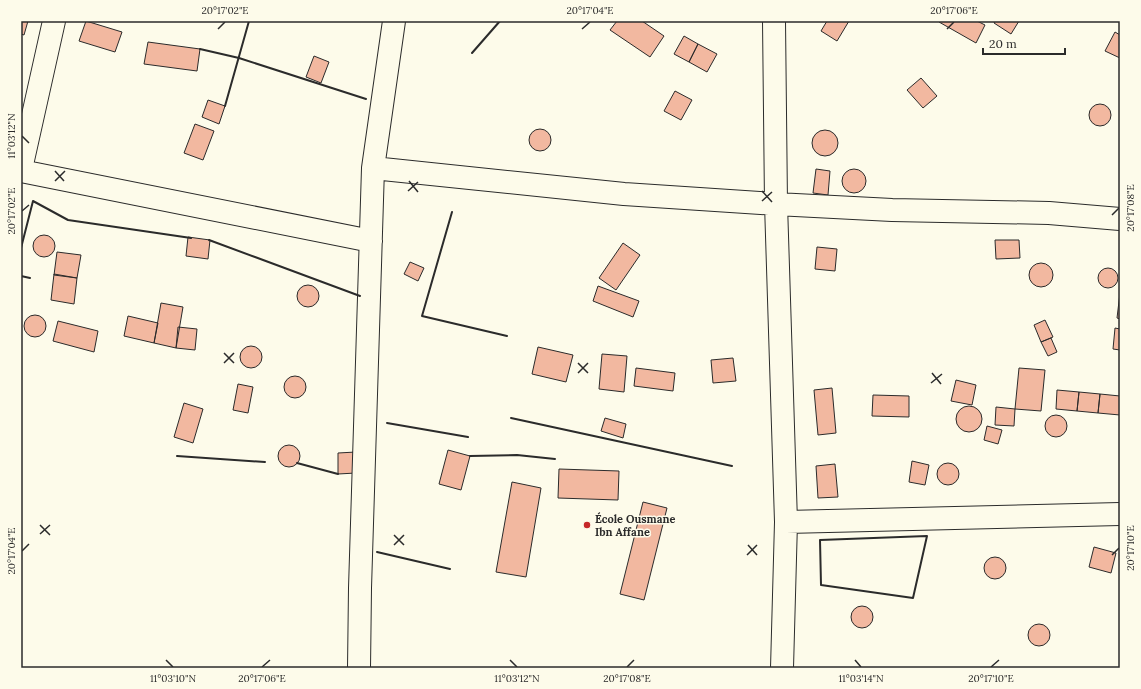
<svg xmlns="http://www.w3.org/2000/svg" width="1141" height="689" viewBox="0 0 1141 689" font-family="Lora,serif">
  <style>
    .building { fill: #f2b8a0; stroke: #2b2b2b }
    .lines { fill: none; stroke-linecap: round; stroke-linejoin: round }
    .minor-casing { stroke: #2b2b2b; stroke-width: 24 }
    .minor { stroke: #fdfbea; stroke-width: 22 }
    .wall { stroke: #2b2b2b; stroke-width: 2 }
    .ticks { fill: none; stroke: #2b2b2b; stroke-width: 1.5 }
    .poi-dot { fill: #c62828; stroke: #fdfbea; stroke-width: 1.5 }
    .labels { text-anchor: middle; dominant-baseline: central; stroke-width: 3; stroke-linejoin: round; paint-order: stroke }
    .poi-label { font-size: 11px; font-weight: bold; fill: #2b2b2b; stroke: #fdfbea; text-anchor: start }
    .neatline { fill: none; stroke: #2b2b2b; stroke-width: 1.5 }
    .ticks-label { font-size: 10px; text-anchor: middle; fill: #2b2b2b }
  </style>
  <rect width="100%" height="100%" fill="#fdfbea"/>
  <!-- building -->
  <path class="building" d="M21 21H28L24 35 21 34Z
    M86 21 122 32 115 52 79 41Z
    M617 21H642L664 36 650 57 610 30Z
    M827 21H849L837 41 821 31Z
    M939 21H977L985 25 976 43 939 22Z
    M995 21H1019L1011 34 994 23Z
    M1115 32 1120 35V58L1105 51Z
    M684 36 698 44 689 62 674 54Z
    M148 42 200 49 197 71 144 64Z
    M698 44 717 54 707 72 689 62Z
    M314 56 329 62 321 83 306 77Z
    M921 78 937 96 923 108 907 90Z
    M675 91 692 100 681 120 664 111Z
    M208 100 225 106 219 124 202 117Z
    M1089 115a11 11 0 1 1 22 0a11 11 0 1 1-22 0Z
    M195 124 214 131 203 160 184 153Z
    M529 140a11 11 0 1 1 22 0a11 11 0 1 1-22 0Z
    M812 143a13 13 0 1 1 26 0a13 13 0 1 1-26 0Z
    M816 169 830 171 828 195 813 193Z
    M842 181a12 12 0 1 1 24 0a12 12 0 1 1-24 0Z
    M33 246a11 11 0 1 1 22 0a11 11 0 1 1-22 0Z
    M188 237 210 240 208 259 186 256Z
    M995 240H1019L1020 258 996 259Z
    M623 243 640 255 616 290 599 278Z
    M817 247 837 249 835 271 815 269Z
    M57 252 81 255 77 278 54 275Z
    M410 262 424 268 418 281 404 274Z
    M1029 275a12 12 0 1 1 24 0a12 12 0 1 1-24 0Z
    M1098 278a10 10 0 1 1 20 0a10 10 0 1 1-20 0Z
    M54 274 77 278 74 304 51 300Z
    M297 296a11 11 0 1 1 22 0a11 11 0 1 1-22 0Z
    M598 286 639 301 633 317 593 301Z
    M1120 293V319L1117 318Z
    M161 303 183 307 176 348 154 343Z
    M24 326a11 11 0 1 1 22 0a11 11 0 1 1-22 0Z
    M128 316 158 323 154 343 124 336Z
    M1045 320 1053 337 1041 342 1034 325Z
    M58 321 98 331 94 352 53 341Z
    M178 327 197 329 195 350 176 348Z
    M1115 328 1120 329V350L1113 349Z
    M1051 338 1057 352 1048 356 1041 342Z
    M240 357a11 11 0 1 1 22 0a11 11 0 1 1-22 0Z
    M538 347 573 355 566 382 532 374Z
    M602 354 627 356 624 392 599 389Z
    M733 358 736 381 713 383 711 360Z
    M636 368 675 373 673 391 634 386Z
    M1019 368 1045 370 1041 411 1015 409Z
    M284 387a11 11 0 1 1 22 0a11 11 0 1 1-22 0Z
    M956 380 976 385 972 405 951 401Z
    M238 384 253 387 248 413 233 410Z
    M832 388 836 433 818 435 814 390Z
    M1057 390 1079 392 1077 411 1056 409Z
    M1079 392 1100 394 1098 413 1077 411Z
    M1100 394 1120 396V415L1098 413Z
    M873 395 909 396V417L872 416Z
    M184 403 203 409 193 443 174 437Z
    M956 419a13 13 0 1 1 26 0a13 13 0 1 1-26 0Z
    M996 407 1015 409 1014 426 995 425Z
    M1045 426a11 11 0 1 1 22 0a11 11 0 1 1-22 0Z
    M605 418 626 424 623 438 601 431Z
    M987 426 1002 430 998 444 984 440Z
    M278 456a11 11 0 1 1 22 0a11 11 0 1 1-22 0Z
    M448 450 470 456 461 490 439 484Z
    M356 452V473L338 474V453Z
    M912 461 929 465 925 485 909 482Z
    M937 474a11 11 0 1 1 22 0a11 11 0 1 1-22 0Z
    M835 464 838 497 818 498 816 466Z
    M559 469 619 471 618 500 558 498Z
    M512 482 541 488 526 577 496 572Z
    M643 502 667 508 644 600 620 594Z
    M1094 547 1116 553 1111 573 1089 567Z
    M984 568a11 11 0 1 1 22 0a11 11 0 1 1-22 0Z
    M851 617a11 11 0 1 1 22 0a11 11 0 1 1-22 0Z
    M1028 635a11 11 0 1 1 22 0a11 11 0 1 1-22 0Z"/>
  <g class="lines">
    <defs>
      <path id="minor" d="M774 21 776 204 786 522 782 668
        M373 168 624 194 776 204 892 210 1049 213 1120 219
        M21 169 54 21
        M21 171 371 241
        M786 522 1120 514
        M359 668 360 588 373 168 394 21"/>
    </defs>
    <!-- minor casing -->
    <use href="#minor" class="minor-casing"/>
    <!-- minor -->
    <use href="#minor" class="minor"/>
    <!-- wall -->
    <path class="wall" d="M200 49 239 58 366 99
      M472 53 500 21
      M225 106 249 21
      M452 212 422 316 507 336
      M209 240 360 296
      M21 248 33 201 68 220 191 238
      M21 276 30 278
      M511 418 732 466
      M387 423 468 437
      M177 456 265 462
      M470 456 517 455 555 459
      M297 463 338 474
      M927 536 913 598 821 585 820 540Z
      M377 552 450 569"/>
  </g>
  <!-- ticks -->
  <path class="ticks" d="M218 29 225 22M582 29 590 22M947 29 954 22M22 136 29 143M55 171 64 181M55 181 65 171M409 181 418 192M408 191 418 182M762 191 772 202M762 201 772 192M22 211 29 205M1112 215 1119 208M224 353 234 363M224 363 234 353M578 363 588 373M578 373 588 363M932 373 941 384M931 383 942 374M40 525 50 535M40 534 50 525M394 535 404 545M394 545 404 535M748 545 757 555M22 551 29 544M747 555 757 545M1112 555 1119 548M166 660 173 667M510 660 517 667M855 660 861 667M262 667 270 660M627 667 634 660M991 667 999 660"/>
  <!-- markers -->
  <circle class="poi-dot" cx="587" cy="525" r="4"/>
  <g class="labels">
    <!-- poi labels -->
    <g class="poi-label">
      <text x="595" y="519">École Ousmane<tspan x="595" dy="13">Ibn Affane</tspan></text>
    </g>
  </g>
  <!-- border -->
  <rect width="1141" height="689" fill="none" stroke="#fdfbea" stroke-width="44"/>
  <!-- scale -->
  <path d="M983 48v6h82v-6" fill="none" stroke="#2b2b2b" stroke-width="2"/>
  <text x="989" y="48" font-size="12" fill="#2b2b2b" stroke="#fdfbea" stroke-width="3" paint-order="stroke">20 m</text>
  <rect x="22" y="22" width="1097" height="645" class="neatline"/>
  <g class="ticks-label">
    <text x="225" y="14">20°17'02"E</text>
    <text x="590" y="14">20°17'04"E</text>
    <text x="954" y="14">20°17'06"E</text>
    <text transform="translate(11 136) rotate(-90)" y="4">11°03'12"N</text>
    <text transform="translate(1130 208) rotate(-90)" y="4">20°17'08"E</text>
    <text transform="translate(11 211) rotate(-90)" y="4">20°17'02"E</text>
    <text transform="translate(1130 548) rotate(-90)" y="4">20°17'10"E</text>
    <text transform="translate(11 551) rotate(-90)" y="4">20°17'04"E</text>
    <text x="173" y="682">11°03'10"N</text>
    <text x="262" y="682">20°17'06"E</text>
    <text x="517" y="682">11°03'12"N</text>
    <text x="627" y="682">20°17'08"E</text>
    <text x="861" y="682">11°03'14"N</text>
    <text x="991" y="682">20°17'10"E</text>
  </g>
</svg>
